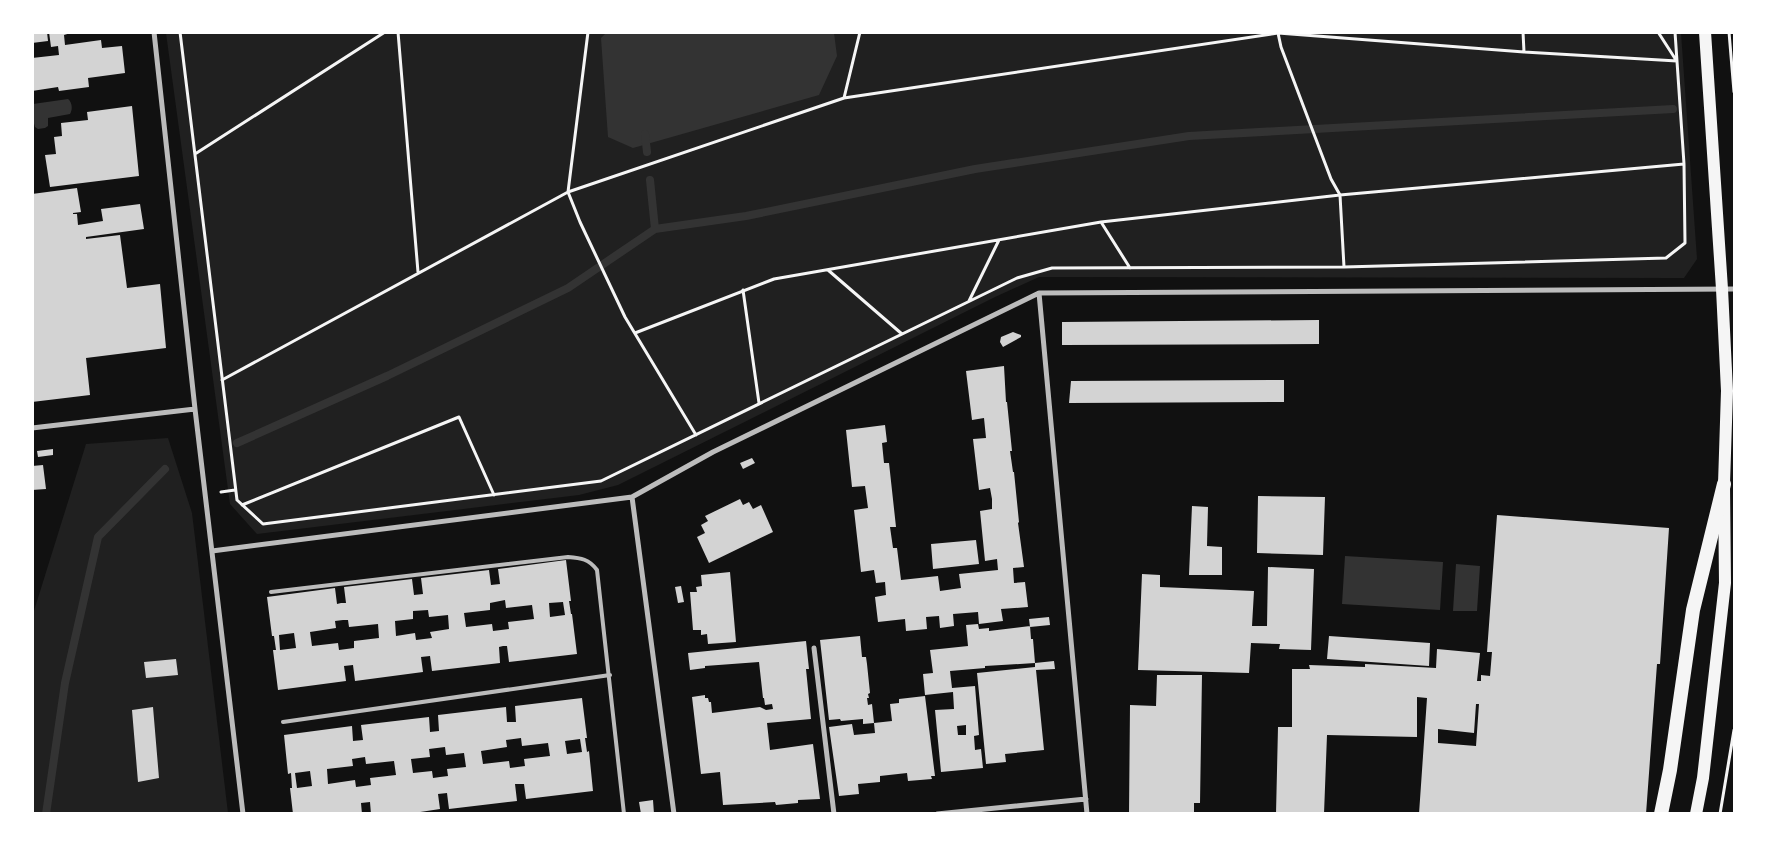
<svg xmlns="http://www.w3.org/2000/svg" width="1767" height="846" viewBox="0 0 1767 846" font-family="'Golos Text',sans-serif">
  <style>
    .green { fill: #202020 }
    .water { fill: #333 }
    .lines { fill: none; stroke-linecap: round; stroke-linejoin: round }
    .stream { stroke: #333; stroke-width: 8 }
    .building { fill: #d3d3d3; fill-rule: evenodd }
    .path { stroke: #f5f5f5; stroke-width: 3 }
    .service { stroke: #bcbcbc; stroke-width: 4 }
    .minor { stroke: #bcbcbc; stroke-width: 5 }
    .primary { stroke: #f5f5f5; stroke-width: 12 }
    .trunk { stroke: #f5f5f5; stroke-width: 14 }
  </style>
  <rect width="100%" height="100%" fill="#111"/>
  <!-- green -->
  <path class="green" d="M166 33H1681L1697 259 1684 278 1039 277 995 297 618 485 579 495 257 534 230 504Z
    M168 438 192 513 228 813 33 814V614L86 444Z"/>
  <!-- water -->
  <path class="water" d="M606 33H834L837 56 819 95 633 148 608 137 601 38Z
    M68 99C72 102 73 109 70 114L48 118V126L45 128 38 129 35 127 33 120V104Z
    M1345 556 1443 562 1440 610 1342 604Z
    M1456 564 1480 566 1477 611H1453Z"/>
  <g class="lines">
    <!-- stream -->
    <path class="stream" d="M645 134 647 152
      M650 180 655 229
      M237 443 387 376 568 288 655 229 746 216 975 169 1189 136 1673 109
      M46 814 65 683 98 537 165 469"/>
  </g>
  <!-- building -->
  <path class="building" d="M32 32H47L48 41 32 43Z
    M49 32H74L64 35 65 45 101 40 102 48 122 46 125 73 88 78 89 87 59 91 58 87 32 91V58L59 55 58 46 51 47Z
    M132 106 139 176 50 187 45 155 56 154 54 137 62 136 61 123 88 120 87 112Z
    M77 188 81 212 73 213V214H77L78 225 103 221 101 209 140 204 144 229 86 237V239L120 235 127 288 160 284 166 348 86 358 90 395 32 402V194Z
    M1319 320V344L1062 345V322Z
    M1013 332 1021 335V337L1003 347 1000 342 1001 337Z
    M1004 366 1006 402H1007L1012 451H1010L1013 472H1014L1019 522 1018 523 1024 567 1013 568 1014 583 1025 582 1028 607 1001 609 1003 621 979 624 978 612 953 614 954 626 940 628 939 616 926 617 927 629 906 631 905 619 878 622 875 597 886 595 885 582 876 583 874 570 861 572 854 510 868 508 865 486 852 487 846 430 885 425 887 442 882 443 884 463H889L896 527H890L893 548H897L901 580 938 576 940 591 961 588 959 574 998 570 997 559 985 561 980 511 992 509V499L990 488 979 490 973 439 986 438 984 418 972 420 966 371Z
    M1284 380V402L1069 403 1071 381Z
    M53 449V455L38 457 37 451Z
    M752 458 755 463 743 469 740 463Z
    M43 465 46 489 32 490V466Z
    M1258 496 1325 497 1323 555 1257 553Z
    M740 499 743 505 749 502 753 509 761 505 773 532 709 563 697 537 705 533 701 525 708 521 705 516Z
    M1192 506 1208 507 1207 546 1222 547V575H1189Z
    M1497 515 1669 528 1660 664H1657L1646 814H1419L1427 698 1417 697V737L1327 735 1324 814H1276L1278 727H1292V669H1310L1309 665 1365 667V664L1436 668 1437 649 1480 653 1477 681H1481V675L1490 676 1492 652H1487ZM1476 704H1479L1476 746 1438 743V729L1474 733Z
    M976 540 979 564 933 569 931 544Z
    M566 560 571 601H569L571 614H572L577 654 509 662 507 646H503L499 647 500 663 432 671 430 656 421 657 423 672 355 681 353 665 344 666 346 681 278 690 273 650H276L274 636H272L267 597 335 588 337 604 341 603H346L344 587 412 579 414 595 423 594 421 578 489 570 491 585 500 584 498 569ZM505 600 506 608 532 605 534 619 508 622 509 629 493 631 492 624 466 627 464 613 490 610V603ZM563 602 565 615 550 617 549 603ZM428 610 429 617 448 615 449 629 430 632 432 638 416 640 415 633 396 636 395 621 413 619V611ZM343 620H348L349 627 378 624 379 638 354 641V648L339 650 338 643 312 646 310 632 336 628 335 621ZM294 633 296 648 280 650 279 635Z
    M1268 567 1314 569 1311 650 1279 649 1280 644 1251 643 1249 673 1138 670 1142 574 1160 575V587L1254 591 1252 626H1267Z
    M730 572 736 642 708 644 707 634 701 635V630H693L690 592H697L696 587 702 586 701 575Z
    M681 586 684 602 678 603 675 587Z
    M1049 617 1050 625 1030 627 1029 619Z
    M978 624 979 629 989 628V631L1030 626 1031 639H1033L1035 663 985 666V668L950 671 952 688 975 686 979 735 974 736 975 750 981 749 983 768 941 772 935 710 954 709 953 692 925 695 923 674 933 673 930 650 968 646 966 625ZM966 725V735H958L957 726Z
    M860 636 862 657H866L867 664 870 693 868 694 869 698H867L868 705 872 704 874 723 863 724V719L841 721 840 719 829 720 820 640Z
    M1329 636 1430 643 1429 666 1327 659Z
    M806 641 809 669H806L811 719 767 723 770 750 813 744 820 799 798 800V803L776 805 775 802 723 805 720 772 701 774 692 697 705 695V698H708L709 702H711L712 713 760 707 766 710 773 709 772 704 765 705 764 698H763L759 662 705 666V668L690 670 688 653Z
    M176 659 178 675 146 678 144 662Z
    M1054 661 1055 669 1036 670 1044 750 1005 754 1006 762 986 764 977 673 1035 667V663Z
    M1157 675H1202L1200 803H1194V814H1129L1130 705 1156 706Z
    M925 696 935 776H931L932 779 908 781 907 773 880 776V782L858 784 859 794 839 796 829 727 852 724 854 735 875 733 874 723 892 721 890 704 899 703V699Z
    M582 698 587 738H585L587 752 589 751 593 791 526 799 524 784H515L517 801 449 809 447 793 438 794 440 809 407 814H371L370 802 361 803 362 814H293L290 788H292L291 773 288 774 284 735 352 726 353 741 363 740 361 725 429 717 430 732 439 731 438 715 506 707 507 722H516L515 706ZM521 738 522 746 548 743 550 756 524 759 525 766 510 768 509 761 483 764 481 751 507 747 506 740ZM580 739 582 752 567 754 565 741ZM445 747 446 755 464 753 466 767 447 769 448 776 440 777 433 778 432 771 413 773 411 759 430 757 429 749ZM365 757 366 764 394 761 396 775 370 778 371 785 356 787 355 780 328 784 327 769 353 766 352 759ZM310 771 312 786 297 788 295 773Z
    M153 707 159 778 138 782 132 710Z
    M653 800 654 814H641L639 802Z"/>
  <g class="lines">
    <!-- path -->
    <path class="path" d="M180 32 237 500 263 524 601 481 1017 278 1052 268 1344 267 1666 258 1685 243 1684 164 1675 32
      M398 32 418 272
      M588 32 568 192 580 222 625 317 696 435
      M1523 32 1524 52
      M1658 32 1676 60
      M1729 32 1734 92
      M1278 33 1281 47 1331 179 1340 195 1344 267
      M844 98 1278 33 1524 52 1677 61
      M195 154 385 32
      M1101 222 1130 268
      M828 270 902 334
      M743 290 759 403
      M969 301 999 240
      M635 333 774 279 1101 222 1340 195 1684 164
      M222 380 568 192 844 98 860 32
      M221 492 235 490
      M242 505 459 417 494 495
      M1720 814 1734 730"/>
    <!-- service -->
    <path class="service" d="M271 592 568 557C581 558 589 559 597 570L624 814
      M283 722 610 675"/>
    <!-- minor -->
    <path class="minor" d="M154 32 195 409 243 814
      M1039 293 1087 814
      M32 428 195 409
      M632 497 674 814
      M212 551 632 497 713 452 1039 293 1734 289
      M814 648 834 814
      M937 814 1086 799"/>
    <!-- primary -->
    <path class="primary" d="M1696 814 1703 778 1725 583 1724 484 1727 391 1722 289 1705 32"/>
    <!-- trunk -->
    <path class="trunk" d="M1661 814 1670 770 1693 610 1724 484"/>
  </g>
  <!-- border -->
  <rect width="1767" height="846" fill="none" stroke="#ffffff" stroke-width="68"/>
</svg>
